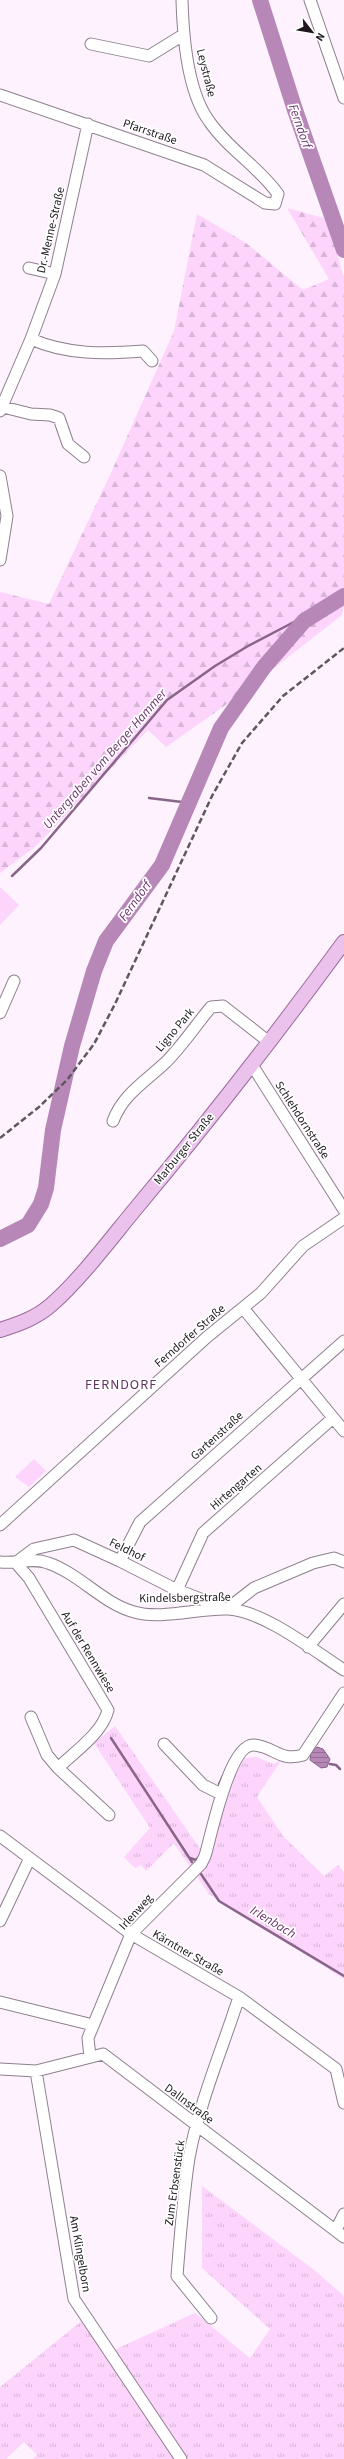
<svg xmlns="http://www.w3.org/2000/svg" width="344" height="2459" viewBox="0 0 344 2459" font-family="'Source Sans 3',sans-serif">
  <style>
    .grass { fill: url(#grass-tufts) }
    .forest { fill: url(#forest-firs) }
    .park { fill: #fcd4fc }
    .water { fill: url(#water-rules); stroke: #886589 }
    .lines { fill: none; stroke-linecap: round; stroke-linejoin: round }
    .stream { stroke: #886589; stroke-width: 2.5 }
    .river { stroke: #b687b7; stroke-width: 16 }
    .minor-casing { stroke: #8e808e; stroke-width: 13 }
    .major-casing { stroke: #9a6c9b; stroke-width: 16 }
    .minor { stroke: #fff; stroke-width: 11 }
    .major { stroke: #ebc2ec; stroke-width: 14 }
    .rail { stroke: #5e575e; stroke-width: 2.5; stroke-dasharray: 6 3; stroke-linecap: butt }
    .labels { text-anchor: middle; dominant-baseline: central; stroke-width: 3.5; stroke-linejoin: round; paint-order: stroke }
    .street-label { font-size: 12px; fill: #1d171d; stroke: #fff }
    .water-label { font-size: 13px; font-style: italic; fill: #6b316d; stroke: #fff }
    .quarter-label { font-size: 14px; letter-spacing: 1px; fill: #643365; stroke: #fff }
  </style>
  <defs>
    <pattern id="grass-tufts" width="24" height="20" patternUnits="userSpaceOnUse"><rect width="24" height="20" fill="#fcd4fc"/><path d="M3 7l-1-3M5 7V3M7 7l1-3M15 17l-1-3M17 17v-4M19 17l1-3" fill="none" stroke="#d8b5d8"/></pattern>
    <pattern id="forest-firs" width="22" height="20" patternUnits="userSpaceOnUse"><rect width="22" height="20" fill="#fcd4fc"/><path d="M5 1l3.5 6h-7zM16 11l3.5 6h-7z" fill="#d8b5d8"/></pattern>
    <pattern id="water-rules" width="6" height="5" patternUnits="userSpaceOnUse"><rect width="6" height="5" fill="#b687b7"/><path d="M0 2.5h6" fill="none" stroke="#936d94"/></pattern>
  </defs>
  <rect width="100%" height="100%" fill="#fef2fe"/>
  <!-- grass -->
  <path class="grass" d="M115 1726 203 1853 191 1868 174 1843 146 1871 141 1865 135 1868 124 1857 150 1828 94 1743Z
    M256 1757 274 1764 282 1759 257 1797 283 1836 324 1876 338 1865 344 1872V1979L209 1894 196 1875 225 1791 242 1758Z
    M202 2186 313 2269 344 2296V2459H33L37 2455 24 2442 6 2459H0V2387L89 2315 114 2350 195 2313 250 2358 270 2329 202 2268Z"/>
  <!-- forest -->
  <path class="forest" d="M287 208 327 219 344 278V606L342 615 237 697 166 747 148 730 36 846 0 873V592L49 604 110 475 174 331 197 214 246 243 303 290 329 279Z"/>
  <!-- park -->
  <path class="park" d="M0 887 19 905 0 925Z
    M34 1459 46 1471 29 1487 15 1477Z"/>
  <!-- water -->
  <path class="water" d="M317 1747 323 1749 330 1759 327 1767 321 1768 310 1760 311 1752Z"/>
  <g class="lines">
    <!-- stream -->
    <path class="stream" d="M149 798 182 802 192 798
      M12 876 41 848 167 700 215 666 248 646 294 622 304 621
      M111 1738 192 1862
      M330 1764 336 1765 340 1769
      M219 1784 224 1774
      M190 1858 196 1860 198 1858
      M201 1874 219 1901 344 1976"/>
    <!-- river -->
    <path class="river" d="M260 0 295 110 344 250
      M0 1239 28 1225 41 1204 46 1188 53 1130 72 1046 94 971 106 941 162 865 221 728 264 667 304 621 344 596"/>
    <defs>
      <path id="minor" d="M310 0 344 98
        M91 44 149 56 183 35
        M0 95 204 165 265 203 275 204 278 194C259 167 228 149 209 121 187 91 183 36 182 0
        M29 268 55 274
        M31 339C67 355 105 354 143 351L152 361
        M3 407 31 414 50 415 59 418 68 444 84 457
        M0 411 31 339 55 274 88 124
        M0 476 7 516 0 560
        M0 1013 14 981
        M252 1065 344 1210
        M113 1121C123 1094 146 1081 166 1062 182 1046 196 1025 211 1007L223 1006 269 1042
        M243 1308 344 1431
        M0 1525 207 1337 261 1293 303 1246 344 1218
        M18 1561 34 1549 74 1540 120 1561 177 1590 227 1609 254 1588 313 1563 334 1558 344 1562
        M120 1561 140 1522 344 1341
        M0 1562C16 1564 32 1557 48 1563 80 1574 102 1603 134 1612 161 1620 199 1608 228 1609 264 1611 313 1650 344 1670
        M16 1563 29 1578 108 1710C102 1734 75 1751 58 1768L109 1815
        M177 1590 203 1533 333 1418
        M308 1647 344 1604
        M31 1717 47 1755 58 1768
        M164 1744 203 1785 221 1794
        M0 1836 131 1934 239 1997 336 2069 344 2103
        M0 1921 29 1860
        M0 2002 93 2025
        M90 2057 88 2038 131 1934 201 1864 205 1856C211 1837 229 1743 254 1745 275 1747 280 1762 303 1755L344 1693
        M0 2069 36 2071 103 2054 344 2237
        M36 2071 74 2299 181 2459
        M336 2230 344 2214
        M211 2318 177 2276C180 2237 183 2197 189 2158 199 2103 222 2050 239 1997"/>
      <path id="major" d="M0 1330C19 1324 36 1318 51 1305 80 1280 112 1237 137 1207 209 1121 278 1032 344 942"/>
    </defs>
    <!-- minor casing -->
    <use href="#minor" class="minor-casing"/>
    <!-- major casing -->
    <use href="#major" class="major-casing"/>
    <!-- minor -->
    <use href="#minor" class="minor"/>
    <!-- major -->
    <use href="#major" class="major"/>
    <!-- rail -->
    <path class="rail" d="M0 1138 39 1107 67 1080 94 1044 115 1004 212 796 242 743 283 696 344 648"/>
  </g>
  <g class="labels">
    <!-- street labels -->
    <g class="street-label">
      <text transform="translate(206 73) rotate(76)">Leystraße</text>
      <text transform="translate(150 132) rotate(19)">Pfarrstraße</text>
      <text transform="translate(51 230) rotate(-77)">Dr.-Menne-Straße</text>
      <text transform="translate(175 1030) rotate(-50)">Ligno Park</text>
      <text transform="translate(302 1120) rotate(57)">Schlehdornstraße</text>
      <text transform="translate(184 1149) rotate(-51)">Marburger Straße</text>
      <text transform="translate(190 1336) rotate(-41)">Ferndorfer Straße</text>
      <text transform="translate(217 1436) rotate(-42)">Gartenstraße</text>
      <text transform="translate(236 1487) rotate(-41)">Hirtengarten</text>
      <text transform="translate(127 1550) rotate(26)">Feldhof</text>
      <text transform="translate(185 1598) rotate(-1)">Kindelsbergstraße</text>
      <text transform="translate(88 1652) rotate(59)">Auf der Rennwiese</text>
      <text transform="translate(136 1912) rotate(-48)">Irlenweg</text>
      <text transform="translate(188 1953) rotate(30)">Kärntner Straße</text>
      <text transform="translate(189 2104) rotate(37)">Dallnstraße</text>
      <text transform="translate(175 2183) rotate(-82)">Zum Erbsenstück</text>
      <text transform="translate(80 2254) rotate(80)">Am Klingelborn</text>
    </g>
    <!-- water labels -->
    <g class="water-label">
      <text transform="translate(300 126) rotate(71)">Ferndorf</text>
      <text transform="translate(105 759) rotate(-49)">Untergraben vom Berger Hammer</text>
      <text transform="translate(135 901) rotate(-54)">Ferndorf</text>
      <text transform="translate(273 1922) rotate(31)">Irlenbach</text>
    </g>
    <!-- quarter labels -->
    <g class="quarter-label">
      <text x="121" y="1385">FERNDORF</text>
    </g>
  </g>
  <!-- north arrow -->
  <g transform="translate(312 32) rotate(121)" stroke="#ffffff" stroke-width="3" paint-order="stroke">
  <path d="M0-3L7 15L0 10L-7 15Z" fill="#1d171d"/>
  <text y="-6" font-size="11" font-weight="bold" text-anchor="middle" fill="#1d171d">N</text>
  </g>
</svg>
